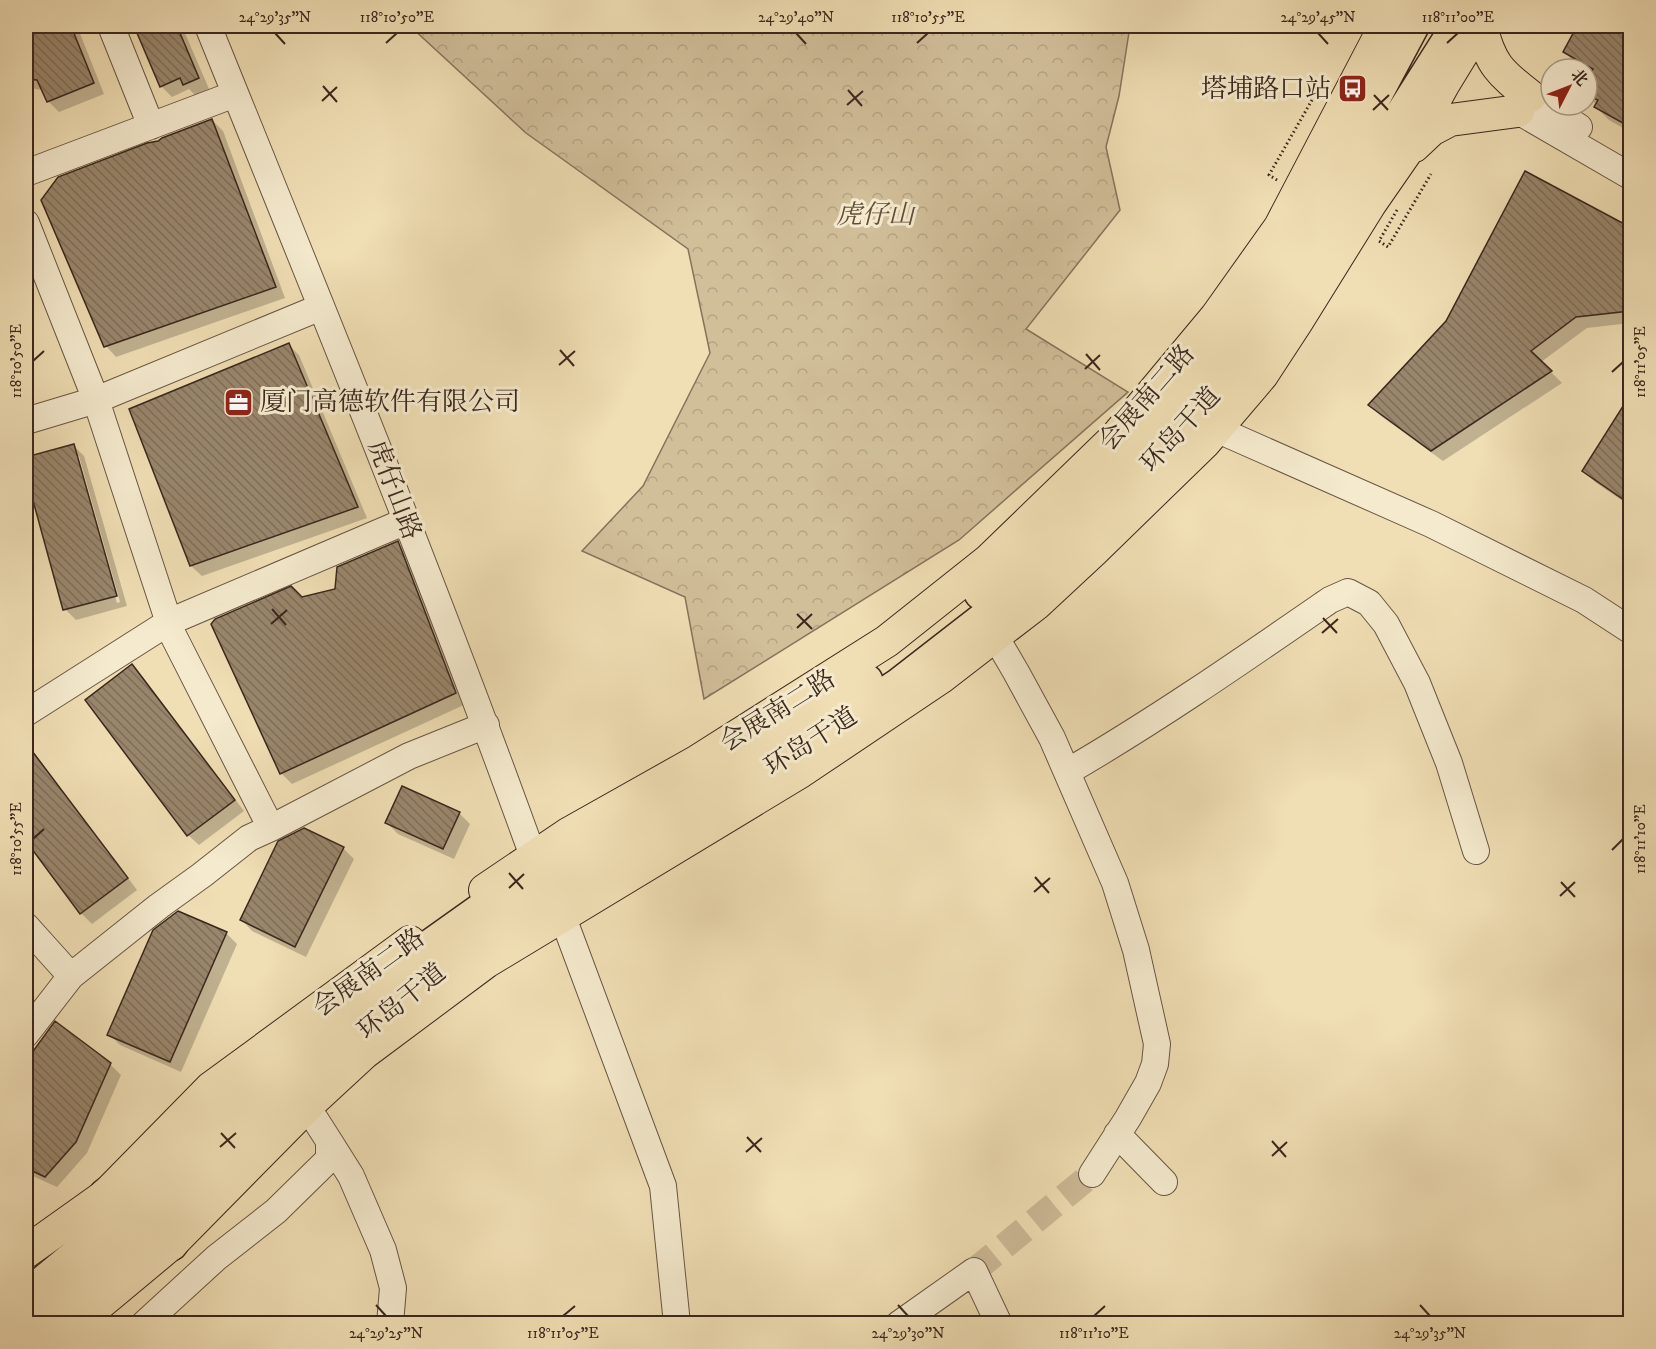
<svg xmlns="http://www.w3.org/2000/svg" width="1656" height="1349" viewBox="0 0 1656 1349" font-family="'IM FELL DW Pica','Noto Serif SC',serif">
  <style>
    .forest { fill: url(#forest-crowns); stroke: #86735c; stroke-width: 1.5 }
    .shadow { fill: #0003; fill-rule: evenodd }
    .building { fill: url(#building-back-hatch); stroke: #3a271d; stroke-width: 1.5 }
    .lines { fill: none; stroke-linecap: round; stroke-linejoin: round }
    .minor-tunnel { stroke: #ccb996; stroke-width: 26; stroke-dasharray: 26 13; stroke-linecap: butt }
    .minor-casing { stroke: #685543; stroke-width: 28 }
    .major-casing { stroke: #3a271d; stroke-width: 34 }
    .highway-casing { stroke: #3a271d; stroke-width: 36 }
    .path { stroke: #3a271d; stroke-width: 3; stroke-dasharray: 1.5 3; stroke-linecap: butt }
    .minor { stroke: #f5eace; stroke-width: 26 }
    .major { stroke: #f0deb4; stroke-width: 32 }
    .highway { stroke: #f0deb4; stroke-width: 33 }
    .ticks { fill: none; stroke: #3a271d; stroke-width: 2 }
    .labels { text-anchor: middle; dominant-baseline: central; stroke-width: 6; stroke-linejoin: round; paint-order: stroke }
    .poi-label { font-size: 26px; fill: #3a271d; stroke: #f5eace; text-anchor: end }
    .park-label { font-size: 26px; font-style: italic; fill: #604d3c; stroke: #f5eace }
    .street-label { font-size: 26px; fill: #3a271d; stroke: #f5eace }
    .neatline { fill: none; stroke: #3a271d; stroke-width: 2 }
    .ticks-label { font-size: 15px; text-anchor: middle; fill: #3a271d }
  </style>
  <defs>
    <pattern id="forest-crowns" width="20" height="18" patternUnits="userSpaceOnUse" patternTransform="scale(1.5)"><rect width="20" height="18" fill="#d1bf9a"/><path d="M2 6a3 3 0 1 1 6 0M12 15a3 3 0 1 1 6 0" fill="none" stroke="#b4a484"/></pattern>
    <pattern id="building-back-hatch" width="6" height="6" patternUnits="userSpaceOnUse" patternTransform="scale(1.5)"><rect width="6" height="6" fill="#99866c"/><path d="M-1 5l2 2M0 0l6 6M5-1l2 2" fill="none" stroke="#7e6e58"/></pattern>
  </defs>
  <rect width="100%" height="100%" fill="#f0deb4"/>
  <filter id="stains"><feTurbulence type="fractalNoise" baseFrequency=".00333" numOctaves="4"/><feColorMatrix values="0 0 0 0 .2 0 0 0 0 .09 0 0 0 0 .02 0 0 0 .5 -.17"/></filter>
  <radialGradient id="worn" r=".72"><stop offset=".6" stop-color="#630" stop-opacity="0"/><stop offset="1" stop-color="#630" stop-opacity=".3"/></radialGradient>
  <!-- forest -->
  <path class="forest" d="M410 26H1130L1119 96 1106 147 1120 210 1026 329 1128 392 959 540 704 699 685 597 582 551 643 486 710 353 688 249 526 133Z"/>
  <!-- shadow -->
  <path class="shadow" d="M26 26H77L104 94 59 112 48 101 43 90 35 89 26 83Z
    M135 26H182L209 89 195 95 189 89 172 97 161 86Z
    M1579 26H1630V132L1609 120 1596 107 1597 105 1587 96V83L1592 73 1587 69 1578 65 1564 52Z
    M212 120 223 131 285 298 116 357 106 346 159 143Z
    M1526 173 1630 229V323L1587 328 1541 362 1562 383 1443 461 1381 416 1370 405 1447 322Z
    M288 344 299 355 367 518 202 576 191 566 131 410Z
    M1630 398V506L1595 482 1584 471Z
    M73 445 84 456 127 606 76 620 65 609 26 470V459ZM76 456H79L120 602 117 603Z
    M397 543 408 553 466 704 292 784 281 773 302 599 336 591Z
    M132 666 143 677 244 811 199 845 188 835Z
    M26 745 36 755 137 890 92 924 81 913 26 839Z
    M459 813 470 824 454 859 398 834 387 823Z
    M343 848 354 859 306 957 252 931 242 920Z
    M226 933 237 944 181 1072 120 1045 109 1034Z
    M26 947 30 954 26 960Z
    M56 1023 110 1064 121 1075 87 1153 57 1187 26 1173V1065Z"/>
  <!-- building -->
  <path class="building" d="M26 26H71L94 83 47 102 37 80 26 79Z
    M134 26H177L199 78 183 85 180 78 160 87Z
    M1577 26H1630V127L1594 107 1598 100 1587 95V79L1593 69 1563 52Z
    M212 119 276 287 104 347 41 200 58 177 147 143 158 141 162 138Z
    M1525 171 1630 227V311L1576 317 1531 351 1552 371 1431 451 1368 405 1446 321Z
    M289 343 358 507 190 566 129 409Z
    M1630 395V504L1582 471Z
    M74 444 117 596 63 610 26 475V457Z
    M398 541 456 693 280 774 211 624 215 619 291 586 302 597 335 589 337 567Z
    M132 664 235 800 187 836 85 700Z
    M26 743 128 878 80 914 26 841Z
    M402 786 460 812 443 849 385 823Z
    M304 828 344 847 295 947 240 920 278 841Z
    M178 911 227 932 170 1062 107 1035 153 930Z
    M55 1021 111 1063 76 1142 45 1177 26 1168V1061Z"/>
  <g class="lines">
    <!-- minor-tunnel -->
    <path class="minor-tunnel" d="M974 1271 1092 1174"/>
    <defs>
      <path id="minor" d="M111 26 151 126
        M208 26C319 301 432 576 533 856
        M1530 96 1579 127
        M1518 111 1630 176
        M26 173 235 94
        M26 223 96 400 173 635 271 828
        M26 421 96 400 321 307
        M1216 429 1431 524 1584 600 1630 630
        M985 619 1016 672 1052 738 1115 883 1136 950 1157 1044 1155 1064 1148 1083 1128 1118 1092 1174
        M26 713 169 622 406 521
        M1067 772C1158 719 1243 660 1330 600L1348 592 1369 603 1386 624 1417 683 1449 763 1476 851
        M562 915 663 1186 677 1324
        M26 926 71 976 26 1034
        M71 976 159 906 202 875 249 838 271 828 409 756 486 725
        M1117 1134 1164 1182
        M329 1141 351 1176 383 1250 393 1288 390 1324
        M144 1324 216 1258 276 1211 329 1159V1141L315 1119
        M899 1324 974 1271 999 1324"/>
      <path id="major" d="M1481 26C1490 64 1500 73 1530 96
        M1414 146 1431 130 1450 120 1518 111
        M485 890 568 834 696 762 887 641 989 560 1116 437 1216 317 1280 227 1385 26
        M26 1252 106 1195 211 1088 410 942
        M75 1324 171 1244 311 1102 364 1053 486 962 800 772 940 678 1036 604 1093 551 1205 442 1262 375 1296 323 1370 204 1406 152 1443 85 1479 26"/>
      <path id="highway" d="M981 593 1011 566 1103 478 1182 391 1257 295 1292 244 1325 189 1412 26
        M106 1195 163 1159
        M171 1244 201 1198
        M26 1297 129 1212 255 1085 411 960 501 896 655 804 836 700 866 681
        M31 1324 161 1218 276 1108 435 974 513 917 780 764 899 685 984 619 1059 556 1172 443 1220 387 1259 336 1315 252 1458 26"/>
    </defs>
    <!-- minor casing -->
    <use href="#minor" class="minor-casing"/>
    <!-- major casing -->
    <use href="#major" class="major-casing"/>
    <!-- highway casing -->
    <use href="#highway" class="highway-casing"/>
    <!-- path -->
    <path class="path" d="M1277 180 1269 175 1312 100
      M1397 210 1379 241 1388 247 1431 174"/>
    <!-- minor -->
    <use href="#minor" class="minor"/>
    <!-- major -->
    <use href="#major" class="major"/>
    <!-- highway -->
    <use href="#highway" class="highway"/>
  </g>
  <!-- ticks -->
  <path class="ticks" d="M275 33 285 44M796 33 806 44M1318 33 1328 44M386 43 397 33M917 43 928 33M1447 43 1458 33M323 86 337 102M848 90 862 106M1374 95 1388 110M322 101 337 87M847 105 863 91M1373 110 1389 95M560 350 574 366M1086 354 1100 370M33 361 44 351M559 365 575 351M1085 369 1100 355M1612 372 1623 362M272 609 286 625M797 614 812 629M1323 618 1337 633M271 624 287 610M797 628 812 614M1322 633 1338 619M33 839 44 829M1612 850 1623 839M509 873 523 889M1035 877 1049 893M1561 882 1575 897M509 888 524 874M1034 892 1050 878M1560 896 1575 882M221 1133 235 1148M747 1137 761 1152M1272 1141 1286 1157M220 1147 236 1133M746 1152 762 1138M1272 1156 1287 1142M376 1305 386 1316M898 1305 908 1316M1420 1305 1430 1316M563 1316 575 1306M1094 1316 1105 1306"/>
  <!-- icons -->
  <defs>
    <symbol id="bus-square" viewBox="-11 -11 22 22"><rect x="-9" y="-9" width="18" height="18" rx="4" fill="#8f2418" stroke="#f5eace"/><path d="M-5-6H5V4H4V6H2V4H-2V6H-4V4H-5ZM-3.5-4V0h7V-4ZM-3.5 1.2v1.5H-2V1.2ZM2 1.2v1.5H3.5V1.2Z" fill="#fff"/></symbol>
    <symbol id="office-square" viewBox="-11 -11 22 22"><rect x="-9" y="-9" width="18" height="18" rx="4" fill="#8f2418" stroke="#f5eace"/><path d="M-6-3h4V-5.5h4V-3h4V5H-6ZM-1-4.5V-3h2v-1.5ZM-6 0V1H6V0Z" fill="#fff"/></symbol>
  </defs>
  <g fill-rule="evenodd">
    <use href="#bus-square" x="1336" y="72" width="33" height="33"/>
    <use href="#office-square" x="222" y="386" width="33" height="33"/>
  </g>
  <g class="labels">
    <!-- poi labels -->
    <g class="poi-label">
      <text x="1331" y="89">塔埔路口站</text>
      <text x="260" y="402" text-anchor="start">厦门高德软件有限公司</text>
    </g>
    <!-- park labels -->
    <g class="park-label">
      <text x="875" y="215">虎仔山</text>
    </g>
    <!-- street labels -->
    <g class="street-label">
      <text transform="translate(1147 398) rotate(-49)">会展南二路</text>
      <text transform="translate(1181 430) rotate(-48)">环岛干道</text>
      <text transform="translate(394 490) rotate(69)">虎仔山路</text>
      <text transform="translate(778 711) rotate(-32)">会展南二路</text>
      <text transform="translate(811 742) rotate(-33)">环岛干道</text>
      <text transform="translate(369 973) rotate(-36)">会展南二路</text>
      <text transform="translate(402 1002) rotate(-39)">环岛干道</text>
    </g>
  </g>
  <!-- margin -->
  <rect width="1656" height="1349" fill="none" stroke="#f0deb4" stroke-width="66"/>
  <!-- north arrow -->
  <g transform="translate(1569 87) rotate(48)"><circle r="28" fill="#f5eace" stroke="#aa9c87" stroke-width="1.5"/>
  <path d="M0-4.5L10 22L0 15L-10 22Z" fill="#8f2418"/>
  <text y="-9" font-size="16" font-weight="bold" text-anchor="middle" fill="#3a271d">北</text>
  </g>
  <rect x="33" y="33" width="1590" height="1283" class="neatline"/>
  <g class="ticks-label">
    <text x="275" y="22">24°29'35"N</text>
    <text x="397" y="22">118°10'50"E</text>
    <text x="796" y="22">24°29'40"N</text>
    <text x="928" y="22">118°10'55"E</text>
    <text x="1318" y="22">24°29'45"N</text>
    <text x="1458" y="22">118°11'00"E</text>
    <text transform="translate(16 361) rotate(-90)" y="5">118°10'50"E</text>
    <text transform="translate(1640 362) rotate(-90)" y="5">118°11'05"E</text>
    <text transform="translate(16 839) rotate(-90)" y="5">118°10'55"E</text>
    <text transform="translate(1640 839) rotate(-90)" y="5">118°11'10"E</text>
    <text x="386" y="1338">24°29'25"N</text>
    <text x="563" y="1338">118°11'05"E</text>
    <text x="908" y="1338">24°29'30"N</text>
    <text x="1094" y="1338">118°11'10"E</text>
    <text x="1430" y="1338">24°29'35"N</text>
  </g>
  <rect width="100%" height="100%" filter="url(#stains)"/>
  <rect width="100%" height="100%" fill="url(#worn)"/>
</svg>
